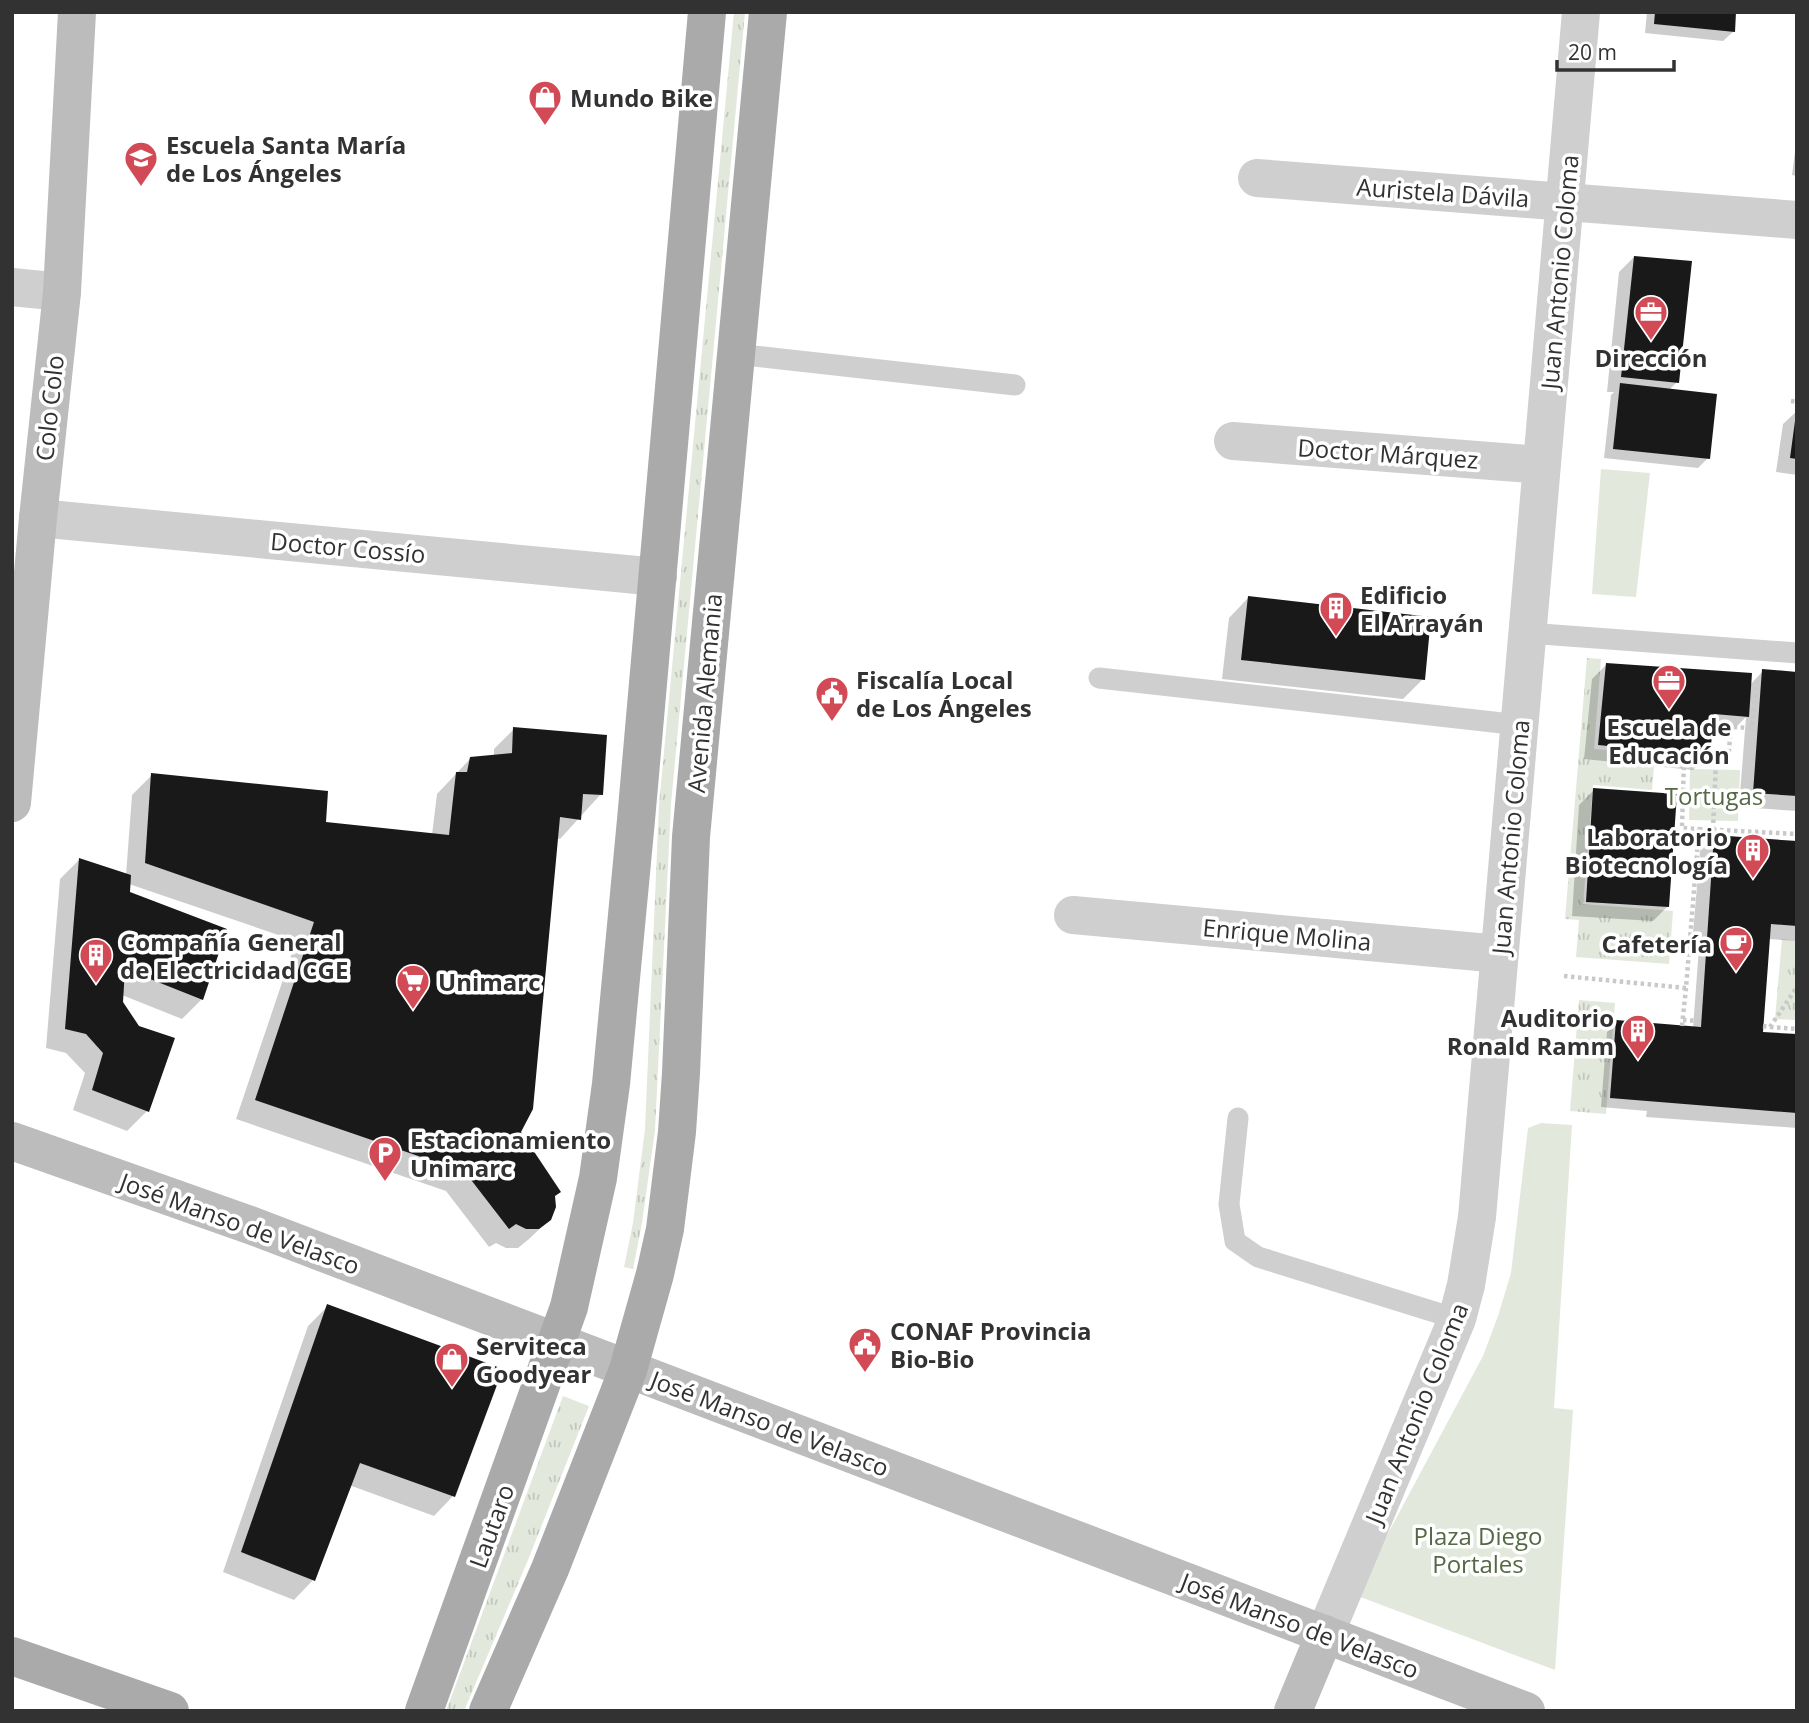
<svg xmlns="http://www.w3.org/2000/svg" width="1809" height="1723" viewBox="0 0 1809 1723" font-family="'Open Sans',sans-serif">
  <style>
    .grass { fill: url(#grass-tufts) }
    .park { fill: #e2e8dc }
    .shadow { fill: #0003 }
    .building { fill: #191919 }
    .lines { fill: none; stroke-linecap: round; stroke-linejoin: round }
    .path { stroke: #c9c9c9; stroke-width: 4.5; stroke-dasharray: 3.5 3.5; stroke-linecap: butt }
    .lane { stroke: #cfcfcf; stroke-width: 21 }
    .street { stroke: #cfcfcf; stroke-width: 38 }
    .secondary { stroke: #bcbcbc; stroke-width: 38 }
    .primary { stroke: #aaa; stroke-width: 38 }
    .labels { text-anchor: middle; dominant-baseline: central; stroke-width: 7; stroke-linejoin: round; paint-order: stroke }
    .poi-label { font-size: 24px; font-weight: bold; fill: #323232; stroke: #fff; text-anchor: start }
    .street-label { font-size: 24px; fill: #323232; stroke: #fff }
    .park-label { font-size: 24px; fill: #556944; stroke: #fff }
  </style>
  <defs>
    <pattern id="grass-tufts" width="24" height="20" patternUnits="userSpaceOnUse" patternTransform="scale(1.75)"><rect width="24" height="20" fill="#e2e8dc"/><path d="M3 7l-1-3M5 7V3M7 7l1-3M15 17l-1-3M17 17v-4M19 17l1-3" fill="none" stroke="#c2c7bd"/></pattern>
  </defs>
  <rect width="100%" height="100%" fill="#fff"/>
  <!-- grass -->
  <path class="grass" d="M734 12H745L671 804 655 1130 642 1223 633 1269 624 1267 633 1223 645 1129 659 805Z
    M1587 658 1601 659 1594 749 1655 754 1652 790 1593 785 1583 904 1673 911 1669 964 1576 957 1579 920 1565 919Z
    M1782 939 1797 941V1020L1775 1019Z
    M1579 1000 1615 1003 1606 1114 1570 1111Z
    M563 1396 589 1406 528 1560 464 1711H446Z"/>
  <!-- park -->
  <path class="park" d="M1601 469 1650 473 1636 597 1592 594Z
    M1690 769 1740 770 1738 821 1689 820Z
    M1541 1123 1572 1125 1554 1408 1573 1410 1555 1670 1355 1595 1483 1356 1498 1316 1511 1273 1528 1128Z"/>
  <!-- shadow -->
  <path class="shadow" d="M1647 12H1735L1733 32 1723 41 1645 33Z
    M1797 136V176L1792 175Z
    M1634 257 1677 382 1669 390 1708 458 1698 468 1604 458 1611 395 1614 392H1607L1619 272Z
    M1797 411V475L1776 472 1783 424Z
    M1248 598 1423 679 1403 699 1222 679 1229 618Z
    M1607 664 1750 685 1763 671 1797 673V811L1739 807 1746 717 1732 731 1711 729 1708 755 1693 770 1584 759 1592 679Z
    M514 729 601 794 560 839 556 838 519 1132 553 1197 550 1219 529 1239 518 1248H506L496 1243 489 1247 446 1191 236 1119 296 941 129 884 128 893 202 999 182 1019 122 995 121 1002 147 1111 127 1131 73 1110 85 1073 66 1053 46 1048 60 879 79 860 126 875 132 795 152 775 325 824 432 835 437 794 470 759 494 757V749Z
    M1594 790 1668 906 1653 921 1572 916 1579 805Z
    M1714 836 1797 843V941L1768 939 1761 1033 1797 1036V1128L1646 1117 1647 1111 1601 1107 1607 1032 1617 1022 1693 1028 1700 934 1693 933 1700 851Z
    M328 1306 453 1496 434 1516 349 1485 313 1580 294 1600 223 1572 308 1326Z"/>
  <!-- building -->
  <path class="building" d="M1655 12H1736L1735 32 1654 24Z
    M1634 256 1692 261 1679 383 1621 377Z
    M1620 383 1717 394 1710 459 1613 449Z
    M1795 421H1797V459L1790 458Z
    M1248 596 1431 617 1425 680 1241 660Z
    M1606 663 1752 673 1749 717 1714 714 1710 756 1598 745Z
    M1762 669 1797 672V796L1753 793Z
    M513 727 607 735 603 795 583 794 581 820 560 817 533 1109 521 1132 561 1192 555 1196 556 1207 551 1220 539 1229H526L516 1224 509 1229 465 1172 255 1100 314 922 145 863 151 773 328 791 326 822 449 835 456 772H467L470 757 512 753Z
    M1593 788 1677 794 1669 907 1586 902Z
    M1714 835 1797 841V926L1771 924 1763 1032 1797 1034V1113L1610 1098 1616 1020 1701 1027Z
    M79 858 131 875 130 892 227 929 203 1000 125 969 123 1002 139 1026 175 1038 149 1112 92 1090 103 1053 86 1034 65 1029Z
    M327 1304 503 1369 455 1497 360 1463 315 1581 241 1552Z"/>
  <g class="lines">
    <!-- path -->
    <path class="path" d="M1791 401 1797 402
      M1699 829 1797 834
      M1713 830 1716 761
      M1564 976 1686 988 1699 829 1682 828 1684 760 1728 761 1731 727 1752 728 1757 679
      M1683 1020 1701 1021
      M1682 1026 1686 988
      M1763 1026 1770 1027 1797 987
      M1770 1027 1797 1029"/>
    <!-- lane -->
    <path class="lane" d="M736 354 1015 385
      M1528 633 1797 653
      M1099 678 1520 725
      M1238 1118 1229 1204 1235 1241 1258 1257 1457 1319"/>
    <!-- street -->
    <path class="street" d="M1257 178 1797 220
      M12 287 62 292
      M1233 441 1542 465
      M38 518 658 577
      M1073 915 1500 954
      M1325 1634 1457 1319 1466 1285 1477 1217 1581 12"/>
    <!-- secondary -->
    <path class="secondary" d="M12 803 38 518 62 292 77 12
      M12 1141 250 1225 1526 1711
      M1293 1711 1325 1634"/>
    <!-- primary -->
    <path class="primary" d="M12 1656 170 1711
      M424 1711 569 1307 598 1178 611 1084 636 820 707 12
      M488 1711 550 1569 628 1370 655 1274 665 1229 677 1132 681 1073 691 837 768 12"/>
  </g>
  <!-- icons -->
  <defs>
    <symbol id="shop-pin" viewBox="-11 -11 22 30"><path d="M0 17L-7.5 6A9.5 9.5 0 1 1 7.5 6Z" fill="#d24a55" stroke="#fff"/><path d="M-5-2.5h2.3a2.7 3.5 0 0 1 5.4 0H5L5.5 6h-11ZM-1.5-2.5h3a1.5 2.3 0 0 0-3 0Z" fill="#fff"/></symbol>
    <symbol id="school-pin" viewBox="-11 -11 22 30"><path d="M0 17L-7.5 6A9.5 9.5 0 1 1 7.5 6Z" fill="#d24a55" stroke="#fff"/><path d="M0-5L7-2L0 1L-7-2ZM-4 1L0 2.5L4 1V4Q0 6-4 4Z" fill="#fff"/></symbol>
    <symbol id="office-pin" viewBox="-11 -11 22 30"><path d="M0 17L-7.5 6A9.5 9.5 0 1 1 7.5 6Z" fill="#d24a55" stroke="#fff"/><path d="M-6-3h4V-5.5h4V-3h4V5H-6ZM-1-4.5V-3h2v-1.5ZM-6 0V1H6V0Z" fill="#fff"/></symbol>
    <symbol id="building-pin" viewBox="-11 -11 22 30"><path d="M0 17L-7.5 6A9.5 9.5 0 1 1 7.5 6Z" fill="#d24a55" stroke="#fff"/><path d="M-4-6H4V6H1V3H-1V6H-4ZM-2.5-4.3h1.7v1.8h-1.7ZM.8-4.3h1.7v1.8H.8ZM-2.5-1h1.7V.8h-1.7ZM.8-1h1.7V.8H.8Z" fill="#fff"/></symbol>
    <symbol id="civic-pin" viewBox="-11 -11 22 30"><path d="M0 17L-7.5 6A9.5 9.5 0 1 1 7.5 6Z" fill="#d24a55" stroke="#fff"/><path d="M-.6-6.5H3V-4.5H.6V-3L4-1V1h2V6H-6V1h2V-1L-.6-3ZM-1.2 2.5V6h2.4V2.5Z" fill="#fff"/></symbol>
    <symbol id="cafe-pin" viewBox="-11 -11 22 30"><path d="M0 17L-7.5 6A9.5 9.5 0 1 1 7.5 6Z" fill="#d24a55" stroke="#fff"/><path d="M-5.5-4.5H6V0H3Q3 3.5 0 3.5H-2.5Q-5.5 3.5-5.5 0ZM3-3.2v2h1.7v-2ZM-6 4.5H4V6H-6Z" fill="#fff"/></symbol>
    <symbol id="supermarket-pin" viewBox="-11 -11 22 30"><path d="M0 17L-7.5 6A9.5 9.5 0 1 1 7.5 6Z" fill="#d24a55" stroke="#fff"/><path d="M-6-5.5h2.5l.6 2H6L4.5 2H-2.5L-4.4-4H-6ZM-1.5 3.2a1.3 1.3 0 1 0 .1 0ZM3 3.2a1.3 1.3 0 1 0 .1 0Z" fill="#fff"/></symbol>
    <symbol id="parking-pin" viewBox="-11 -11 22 30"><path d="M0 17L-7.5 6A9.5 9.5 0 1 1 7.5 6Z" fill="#d24a55" stroke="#fff"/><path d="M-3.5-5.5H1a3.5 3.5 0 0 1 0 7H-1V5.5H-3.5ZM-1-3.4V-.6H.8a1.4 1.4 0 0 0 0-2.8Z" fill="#fff"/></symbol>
  </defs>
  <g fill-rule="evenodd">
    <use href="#shop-pin" x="526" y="78" width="38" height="52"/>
    <use href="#school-pin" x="122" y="139" width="38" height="52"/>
    <use href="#office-pin" x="1632" y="293" width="38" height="52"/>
    <use href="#building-pin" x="1317" y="589" width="38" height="52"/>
    <use href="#office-pin" x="1650" y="662" width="38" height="52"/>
    <use href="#civic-pin" x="813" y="674" width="38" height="52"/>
    <use href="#building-pin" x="1734" y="831" width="38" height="52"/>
    <use href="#cafe-pin" x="1717" y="924" width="38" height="52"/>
    <use href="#building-pin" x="77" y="936" width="38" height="52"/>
    <use href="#supermarket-pin" x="394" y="962" width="38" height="52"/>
    <use href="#building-pin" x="1619" y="1012" width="38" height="52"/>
    <use href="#parking-pin" x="366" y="1134" width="38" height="52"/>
    <use href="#civic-pin" x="846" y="1325" width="38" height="52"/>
    <use href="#shop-pin" x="433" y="1340" width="38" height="52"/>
  </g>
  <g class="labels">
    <!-- poi labels -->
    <g class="poi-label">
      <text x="570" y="97">Mundo Bike</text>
      <text x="166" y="144">Escuela Santa María<tspan x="166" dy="28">de Los Ángeles</tspan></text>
      <text x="1651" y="357" text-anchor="middle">Dirección</text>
      <text x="1360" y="594">Edificio<tspan x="1360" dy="28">El Arrayán</tspan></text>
      <text x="856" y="679">Fiscalía Local<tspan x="856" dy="28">de Los Ángeles</tspan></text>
      <text x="1669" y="726" text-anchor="middle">Escuela de<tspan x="1669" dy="28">Educación</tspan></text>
      <text x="1728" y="836" text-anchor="end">Laboratorio<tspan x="1728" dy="28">Biotecnología</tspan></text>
      <text x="120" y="941">Compañía General<tspan x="120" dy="28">de Electricidad CGE</tspan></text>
      <text x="1712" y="943" text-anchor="end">Cafetería</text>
      <text x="438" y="981">Unimarc</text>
      <text x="1614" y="1017" text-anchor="end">Auditorio<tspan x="1614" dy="28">Ronald Ramm</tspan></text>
      <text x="410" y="1139">Estacionamiento<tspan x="410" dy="28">Unimarc</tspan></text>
      <text x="890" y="1330">CONAF Provincia<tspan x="890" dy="28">Bio-Bio</tspan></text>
      <text x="476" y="1345">Serviteca<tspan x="476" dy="28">Goodyear</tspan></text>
    </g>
    <!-- street labels -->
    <g class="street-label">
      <text transform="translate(1443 192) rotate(4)">Auristela Dávila</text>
      <text transform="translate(1559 272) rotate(-85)">Juan Antonio Coloma</text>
      <text transform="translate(49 408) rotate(-84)">Colo Colo</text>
      <text transform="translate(1388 453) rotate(4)">Doctor Márquez</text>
      <text transform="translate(348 547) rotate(5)">Doctor Cossío</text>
      <text transform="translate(704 693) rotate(-85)">Avenida Alemania</text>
      <text transform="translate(1510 837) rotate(-85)">Juan Antonio Coloma</text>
      <text transform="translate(1287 934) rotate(5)">Enrique Molina</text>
      <text transform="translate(240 1223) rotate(20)">José Manso de Velasco</text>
      <text transform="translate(1416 1413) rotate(-68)">Juan Antonio Coloma</text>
      <text transform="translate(770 1423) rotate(21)">José Manso de Velasco</text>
      <text transform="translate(491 1526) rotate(-70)">Lautaro</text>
      <text transform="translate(1300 1625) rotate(21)">José Manso de Velasco</text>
    </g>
    <!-- park labels -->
    <g class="park-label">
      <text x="1714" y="795">Tortugas</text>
      <text x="1478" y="1535">Plaza Diego<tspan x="1478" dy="28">Portales</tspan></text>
    </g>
  </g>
  <!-- border -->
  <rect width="1809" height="1723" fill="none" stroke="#323232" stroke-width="28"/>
  <!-- scale -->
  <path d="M1557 60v10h117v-10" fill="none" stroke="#323232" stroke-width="3.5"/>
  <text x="1568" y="60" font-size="21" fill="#323232" stroke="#ffffff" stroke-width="5" paint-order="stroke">20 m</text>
</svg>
